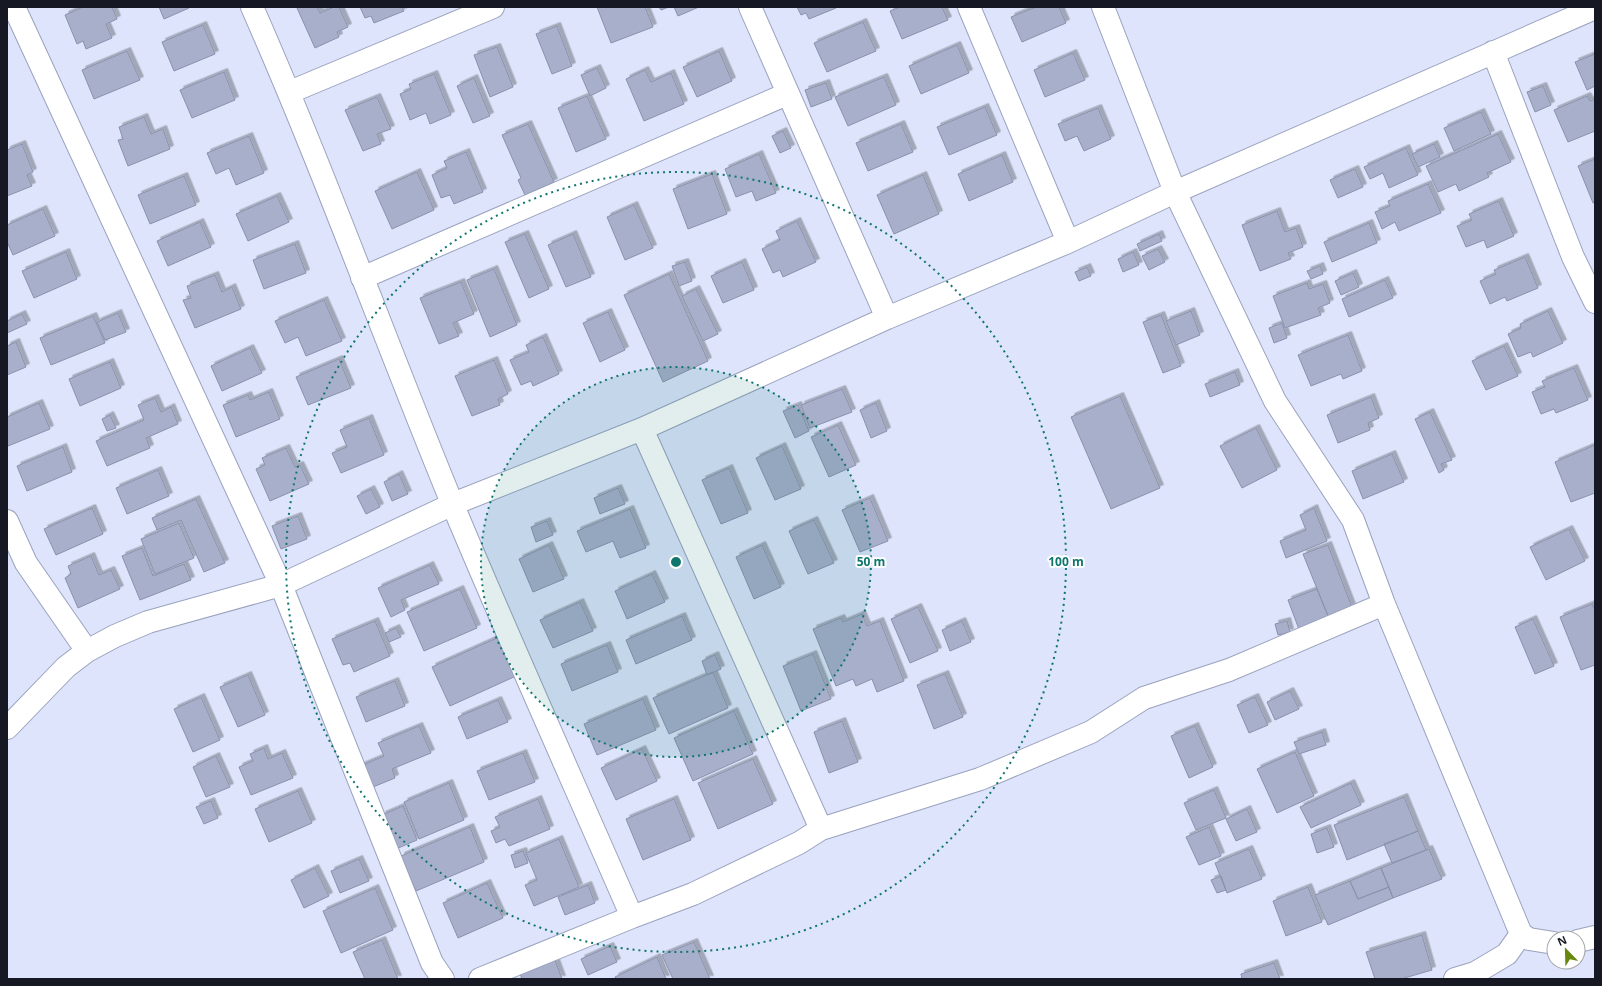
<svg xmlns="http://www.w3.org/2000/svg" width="1602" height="986" viewBox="0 0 1602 986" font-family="'Open Sans',sans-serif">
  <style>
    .building { fill: #a7afcb; stroke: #8991ab; filter: url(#shadow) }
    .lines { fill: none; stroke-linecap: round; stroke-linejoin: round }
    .street-casing { stroke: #9aa2be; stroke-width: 24 }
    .street { stroke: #fff; stroke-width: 22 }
    .ring { fill: none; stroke: #0f766e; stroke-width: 2; stroke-dasharray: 2 4 }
    .centre { fill: #0f766e; stroke: #fff; stroke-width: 2 }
    .ring-label { font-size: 12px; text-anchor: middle; font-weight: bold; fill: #0f766e; stroke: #fff; stroke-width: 4; stroke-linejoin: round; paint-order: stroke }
  </style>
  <defs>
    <filter id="shadow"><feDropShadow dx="3.5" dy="-3.5" stdDeviation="0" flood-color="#0004"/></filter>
  </defs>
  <rect width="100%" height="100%" fill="#dde4fb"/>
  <!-- building -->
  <path class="building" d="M83 7H112L117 19 106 24 112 38 86 49 83 41 77 44 65 15Z
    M159 7H188L189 8 164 19Z
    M300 7H317L320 13 334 7H339L348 27 337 32 339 37 315 48 297 8Z
    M360 7H402L404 11 374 23 371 16 365 18Z
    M597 7H645L653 27 611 43Z
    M659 7H669L661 10Z
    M674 7H699L678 16Z
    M797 7H836V8L809 19 806 13 801 15Z
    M900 7H942L948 20 902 39 890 11Z
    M1036 7H1059L1066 23 1022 42 1011 17Z
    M863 22 876 51 827 72 814 43Z
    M203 25 215 54 174 71 162 42Z
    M557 26 572 66 552 74 536 34Z
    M957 45 969 73 921 94 909 66Z
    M497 47 513 87 490 97 474 55Z
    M127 51 140 80 94 99 82 70Z
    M719 51 732 81 697 97 683 67Z
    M1073 53 1085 80 1045 97 1034 70Z
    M1595 54V86L1587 90 1575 62Z
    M597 68 606 88 590 96 581 75Z
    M645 70 651 82 671 73 684 104 644 121 626 79Z
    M224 72 235 100 192 118 180 90Z
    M434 74 451 115 430 124 426 113 410 120 400 94 411 89 409 84Z
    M884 77 896 105 848 126 835 97Z
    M474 78 490 116 473 123 457 86Z
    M826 83 832 99 811 107 805 90Z
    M1543 86 1551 105 1535 112 1527 92Z
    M587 96 606 139 576 152 558 108Z
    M1587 96 1590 101 1595 99V131L1568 142 1554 110Z
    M377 97 391 129 377 134 381 144 363 151 345 110Z
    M985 107 997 135 949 155 937 127Z
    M1098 108 1111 139 1084 151 1077 136 1065 141 1058 124Z
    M1481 112 1491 134 1454 151 1444 128Z
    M144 117 151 134 163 129 170 149 128 166 118 140 123 139 119 127Z
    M528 124 554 182 525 195 518 180 521 178 502 135Z
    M901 124 913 152 868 171 856 143Z
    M783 131 791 148 780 153 772 136Z
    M1498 134 1511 162 1487 173 1489 177 1459 191 1456 184 1438 192 1426 166Z
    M249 136 264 173 236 185 229 168 216 174 207 153Z
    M22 144 33 172 27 175 32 186 7 196V150Z
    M1434 144 1440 157 1418 167 1412 154Z
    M1406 148 1418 175 1389 188 1383 173 1370 179 1364 167Z
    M466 152 483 192 454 204 450 195 441 198 432 175 447 168 444 161Z
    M759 154 776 193 756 201 752 191 736 197 725 169Z
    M1002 155 1013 182 969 201 958 174Z
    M1595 159V202L1593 203 1578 166Z
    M1355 169 1363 187 1338 198 1330 180Z
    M417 172 434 210 392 229 375 191Z
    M712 174 727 214 688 229 673 189Z
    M923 175 939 214 894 234 877 195Z
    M184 176 196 205 150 224 138 195Z
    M1428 184 1441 213 1399 231 1395 222 1382 229 1375 212 1390 206 1388 201Z
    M277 196 289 222 248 241 236 214Z
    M1499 201 1514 236 1487 248 1484 240 1466 247 1457 226 1472 220 1469 214Z
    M634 205 653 248 625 260 607 217Z
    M43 209 55 236 13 255 7 242V225Z
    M1277 211 1285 232 1296 228 1303 247 1288 253 1291 259 1260 271 1242 225Z
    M797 221 816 262 783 277 780 270 773 273 762 249 780 240 776 231Z
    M200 222 211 247 168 266 157 241Z
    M1369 223 1377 243 1332 262 1324 242Z
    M525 234 549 289 529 298 505 242Z
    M573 234 591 277 566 287 548 245Z
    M1159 234 1162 241 1140 251 1137 244Z
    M295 244 306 273 264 289 253 260Z
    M1158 249 1165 262 1149 270 1142 256Z
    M66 252 77 279 34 298 22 271Z
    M1133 252 1139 265 1123 272 1118 259Z
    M1525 257 1538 288 1507 301 1505 297 1490 304 1480 281 1496 274 1494 270Z
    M685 262 692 281 679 286 672 266Z
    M742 262 754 290 723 303 711 276Z
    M1320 266 1323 274 1311 279 1307 271Z
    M1087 267 1091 276 1079 281 1075 272Z
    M494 269 517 325 490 337 467 280Z
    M1353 273 1359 287 1341 295 1335 281Z
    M669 274 708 361 663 382 624 295Z
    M215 275 222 292 232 287 241 309 195 328 183 300 191 298 187 286Z
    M1385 280 1393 298 1349 317 1342 299Z
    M461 282 474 314 453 323 459 336 439 344 420 298Z
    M1307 283 1309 289 1323 284 1330 303 1318 308 1321 315 1285 328 1273 296Z
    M696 289 718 334 703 341 682 296Z
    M324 300 342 341 306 356 298 337 285 343 275 321Z
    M1191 311 1200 335 1176 345 1166 321Z
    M1548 311 1563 343 1533 357 1531 352 1518 357 1508 334 1521 328 1520 324Z
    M608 312 625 350 600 362 583 323Z
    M118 313 126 332 105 340 97 322Z
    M22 314 27 324 7 333V321Z
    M1161 315 1181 366 1163 373 1143 322Z
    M93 316 105 343 51 365 40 338Z
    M1282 323 1287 338 1274 343 1269 328Z
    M1348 335 1362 371 1343 379 1341 374 1311 386 1298 355Z
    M543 337 559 374 533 386 531 381 521 385 510 360 529 352 526 345Z
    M16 342 26 367 7 375V346Z
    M1504 346 1518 376 1486 390 1472 361Z
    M250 348 262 373 222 391 211 366Z
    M339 359 351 388 308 405 296 377Z
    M494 360 508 394 498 399 500 405 472 416 455 376Z
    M110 362 121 388 80 406 69 379Z
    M1574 368 1588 400 1556 413 1554 409 1541 414 1532 392 1545 387 1542 381Z
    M1235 372 1240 385 1210 397 1205 384Z
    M842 389 852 412 810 428 801 405Z
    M269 392 280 419 236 437 223 405 248 395 250 400Z
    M1120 396 1160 488 1111 509 1071 417Z
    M1371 397 1379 418 1368 423 1370 430 1338 443 1327 415Z
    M155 398 161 412 171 407 178 424 146 438 150 448 107 466 96 441 144 420 138 405Z
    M39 403 50 429 8 446 7 443V417Z
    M876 403 887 431 871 438 860 410Z
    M798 405 809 431 795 438 783 411Z
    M1430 412 1452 460 1441 464 1444 470 1439 473 1415 419Z
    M110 415 116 428 107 431 102 419Z
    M369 418 384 455 341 473 332 453 347 447 340 430Z
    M838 425 856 465 829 477 811 437Z
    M1256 428 1277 470 1242 488 1220 446Z
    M1595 445V493L1571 502 1555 462Z
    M782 446 801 489 775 500 756 458Z
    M63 447 72 472 27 491 17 466Z
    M286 448 295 467 300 465 309 484 270 501 256 469 265 465 262 458Z
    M1392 454 1404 482 1363 499 1352 471Z
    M729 468 748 513 721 524 702 480Z
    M158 470 169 496 127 514 116 488Z
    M399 474 408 494 392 501 384 482Z
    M618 488 625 504 600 514 594 498Z
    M371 489 380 507 366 514 357 496Z
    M870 498 888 541 860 552 842 510Z
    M196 499 225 563 204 572 181 520 157 530 152 518Z
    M92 508 103 534 56 555 44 529Z
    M1314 508 1327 541 1286 558 1280 541 1306 530 1300 515Z
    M630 509 646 548 620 558 613 541 586 552 577 531Z
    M298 516 307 539 281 549 272 526Z
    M814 520 834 563 808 574 789 531Z
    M547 521 553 535 536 542 531 527Z
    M179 523 194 558 155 574 141 539Z
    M1569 529 1585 561 1546 580 1530 547Z
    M549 545 564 579 533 592 519 559Z
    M762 545 781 587 754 599 736 557Z
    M1328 545 1352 607 1328 616 1303 554Z
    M142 548 153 576 184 564 191 580 140 600 122 556Z
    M91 556 99 575 111 570 120 589 78 608 65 578 71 574 68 566Z
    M430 565 439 584 401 600 405 610 391 617 378 588Z
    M652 574 665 602 627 619 615 591Z
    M460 589 477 628 424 651 407 612Z
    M1317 589 1328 616 1300 632 1288 600Z
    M580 602 593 631 553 648 540 620Z
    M1592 604 1595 610V665L1581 670 1560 617Z
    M918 607 938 651 910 663 891 619Z
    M862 614 867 626 880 621 904 681 877 692 872 679 856 686 853 679 836 686 813 629 841 618 843 622Z
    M682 616 692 640 636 664 626 640Z
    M1533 619 1554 666 1535 674 1515 627Z
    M375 621 390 656 354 672 350 663 343 665 332 639Z
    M962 621 971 642 950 651 942 630Z
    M1287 621 1290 632 1278 635 1275 624Z
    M396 628 401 637 389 642 385 633Z
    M499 637 516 676 450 706 432 667Z
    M607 645 618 672 572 691 561 664Z
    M813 654 831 699 801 711 783 666Z
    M715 655 721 669 707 675 702 661Z
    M713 672 728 708 669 734 653 698Z
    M945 674 963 717 934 729 917 685Z
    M248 675 265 715 238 727 220 687Z
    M395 681 405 706 366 722 356 697Z
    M1290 691 1299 709 1275 720 1267 702Z
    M201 697 220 740 193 752 174 709Z
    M1255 697 1268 725 1249 733 1237 705Z
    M643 699 656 730 597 755 584 724Z
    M498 700 508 722 467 739 458 717Z
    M734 711 753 754 693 781 674 738Z
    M842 721 858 762 829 773 814 732Z
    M419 726 431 753 392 769 395 778 368 789 358 767 384 756 378 743Z
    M1195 726 1213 767 1189 778 1171 736Z
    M1322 732 1326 745 1299 754 1294 742Z
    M264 748 268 759 282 753 293 778 251 795 239 767 253 761 250 754Z
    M642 749 657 781 616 800 601 768Z
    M1295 752 1314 796 1277 813 1257 769Z
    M523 753 535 782 489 800 477 771Z
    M216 756 230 787 206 797 193 767Z
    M753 759 773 804 718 829 698 783Z
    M449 783 464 820 419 839 404 802Z
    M1351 783 1361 805 1311 828 1300 807Z
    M1214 790 1226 818 1196 830 1184 803Z
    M298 791 312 823 269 842 255 809Z
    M1404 797 1418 831 1347 860 1334 825Z
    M538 799 550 829 509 846 505 839 496 843 491 831 500 827 495 817Z
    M674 799 691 840 643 860 626 819Z
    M211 801 218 818 204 824 196 807Z
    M403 806 417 840 396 849 382 815Z
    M1247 809 1257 832 1236 841 1226 819Z
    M470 827 484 862 416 891 401 856Z
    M1209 827 1221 856 1199 865 1186 837Z
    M1327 828 1334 847 1317 853 1311 834Z
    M1418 831 1426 850 1392 863 1384 844Z
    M559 839 579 887 534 906 525 885 537 880 526 853Z
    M1249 849 1262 879 1227 893 1215 863Z
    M1429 849 1442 879 1393 898 1381 868Z
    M523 851 528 863 515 868 511 855Z
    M359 859 369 881 340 893 331 871Z
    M315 868 329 896 304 908 291 880Z
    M1381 868 1389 887 1358 899 1350 881Z
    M1221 876 1226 890 1217 893 1211 880Z
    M1350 881 1358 899 1389 887 1393 898 1328 925 1315 895Z
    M487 883 503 918 458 938 443 903Z
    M588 885 595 903 565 915 558 897Z
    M1308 887 1322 922 1286 936 1273 901Z
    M375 888 393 930 341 953 323 911Z
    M1422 935 1432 970 1401 979H1375L1366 952Z
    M382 940 398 979H365L353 952Z
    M694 942 710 979H673L662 955Z
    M610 946 617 962 588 975 581 959Z
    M657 957 666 979H616L615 977Z
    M555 960 562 979H522L520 974Z
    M1274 963 1280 979H1242L1241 974Z"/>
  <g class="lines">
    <defs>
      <path id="street" d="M14 7 281 585 432 963 443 979
        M252 7C324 170 384 338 452 503 510 642 572 779 632 917
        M750 7 887 318
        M969 7 1068 242
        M1103 7 1175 192 1275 401 1353 520 1384 604 1521 934 1529 939 1554 943
        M1493 52 1573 257 1595 302
        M290 92 493 7
        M362 278 787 94
        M642 429 821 829
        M7 521 26 563 87 651
        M7 728 66 667 87 651 115 636 148 622 281 585 453 504 642 429 887 318 1068 242 1175 192 1595 8
        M1578 941 1595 937
        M480 979 632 917 693 894 799 843 821 829 980 779 1091 732 1144 698 1229 670 1384 604
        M1455 979 1475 973 1507 954 1521 934"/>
    </defs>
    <!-- street casing -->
    <use href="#street" class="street-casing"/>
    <!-- street -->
    <use href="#street" class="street"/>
  </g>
  <!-- distance rings -->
  <circle cx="676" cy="562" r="195" fill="#0f766e" fill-opacity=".12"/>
  <g class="ring">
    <circle cx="676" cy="562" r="195"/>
    <circle cx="676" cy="562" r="390"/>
  </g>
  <circle cx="676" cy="562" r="6" class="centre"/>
  <g class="ring-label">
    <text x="871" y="566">50 m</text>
    <text x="1066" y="566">100 m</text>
  </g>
  <!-- border -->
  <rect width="1602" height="986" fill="none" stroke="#161923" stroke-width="16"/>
  <!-- north arrow -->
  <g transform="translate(1566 950) rotate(337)"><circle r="19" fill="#ffffff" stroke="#a2a3a7"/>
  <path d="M0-3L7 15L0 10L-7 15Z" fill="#66890d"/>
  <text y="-6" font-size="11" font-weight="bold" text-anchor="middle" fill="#161923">N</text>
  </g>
</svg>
